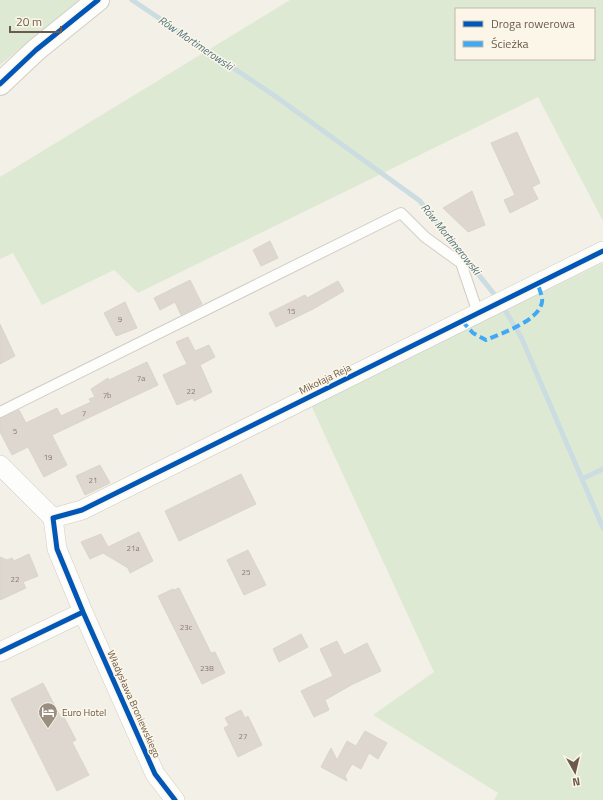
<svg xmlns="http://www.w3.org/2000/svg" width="603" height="800" viewBox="0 0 603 800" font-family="'Titillium Web',sans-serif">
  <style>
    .green { fill: #dee9d3; fill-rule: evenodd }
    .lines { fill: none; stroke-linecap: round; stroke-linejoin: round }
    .stream { stroke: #cbdde1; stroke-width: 5 }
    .building { fill: #ddd7cf; stroke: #dbd4cb }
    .lane-casing { stroke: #d2cdc6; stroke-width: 12 }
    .street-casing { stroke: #d2cdc6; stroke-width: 20 }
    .secondary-casing { stroke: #d3cdc6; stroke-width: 24 }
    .lane { stroke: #fdfdfb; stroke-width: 10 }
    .street { stroke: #fdfdfb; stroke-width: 19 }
    .secondary { stroke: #fdfdfb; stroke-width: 22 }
    .quiet { stroke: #3fa9f5; stroke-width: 4; stroke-dasharray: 8 4; stroke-linecap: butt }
    .cycleway-casing { stroke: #fcf6e8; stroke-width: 8 }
    .cycleway { stroke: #0057b8; stroke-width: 5 }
    .labels { text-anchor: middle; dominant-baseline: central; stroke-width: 3; stroke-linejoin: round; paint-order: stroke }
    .number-label { font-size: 8px; fill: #8a7c6f }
    .street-label { font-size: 10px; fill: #6c5b4c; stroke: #fcf6e8 }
    .poi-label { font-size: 10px; fill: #6c5b4c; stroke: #fcf6e8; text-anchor: start }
    .water-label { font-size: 11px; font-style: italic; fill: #4d7482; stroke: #fcf6e8 }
  </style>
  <rect width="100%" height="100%" fill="#f3f0e7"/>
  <!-- green -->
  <path class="green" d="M0 0H79L0 65Z
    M290 0H603V221L538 97 138 293 114 270 42 305 13 253 0 259V177ZM456 9H594V59H456Z
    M603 263V800H494L498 793 373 715 434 672 311 405Z"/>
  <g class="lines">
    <!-- stream -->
    <path class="stream" d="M132 0 275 96 420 201 498 299
      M502 305 521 337 603 528
      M582 479 603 469"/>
  </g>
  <!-- building -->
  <path class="building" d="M517 132 540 183 532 187 538 199 510 213 504 200 515 195 491 143Z
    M472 191 485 225 468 232 443 208Z
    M270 241 278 258 261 266 253 250Z
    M190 280 202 304 181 315 175 302 160 310 154 298Z
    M338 281 344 291 313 309 276 327 269 313 305 295 307 298Z
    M125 302 137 328 116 336 104 313Z
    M0 324 15 356 0 364Z
    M188 337 195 351 209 345 215 357 200 365 212 392 194 401 193 398 177 405 163 375 187 364 176 342Z
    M147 362 158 385 52 435 67 465 44 477 28 447 12 455 0 432V418L19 410 26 423 57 408 61 416 91 402 89 399 95 397 91 389 108 378 109 380Z
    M100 465 110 483 85 495 76 476Z
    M241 474 256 504 179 541 165 511Z
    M139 532 153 561 130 573 128 568 103 553 90 559 81 542 101 534 108 547Z
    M248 550 266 585 244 595 227 560Z
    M29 554 38 576 23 582 26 588 0 600V557L7 560 12 558 14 561Z
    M179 588 211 653 215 652 225 673 202 684 158 596 173 589 174 590Z
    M301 634 308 647 279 662 273 649Z
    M337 641 344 655 367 643 381 671 353 684 325 700 329 710 314 717 301 691 333 676 320 649Z
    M43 683 61 718 64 717 76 740 72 742 89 775 57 791 11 699Z
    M241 710 245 718 248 716 262 745 238 757 224 728 229 725 225 718Z
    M365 731 387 743 378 759 369 753 361 769 352 764 345 776 347 781 321 767 331 748 337 760 347 741 356 746Z"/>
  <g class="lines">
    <defs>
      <path id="lane" d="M0 412 401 213 425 237 461 263 478 313"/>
      <path id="street" d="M0 465 53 518 57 549 83 612 155 774 175 800
        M53 518 82 510 603 251
        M0 652 83 612"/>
      <path id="secondary" d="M0 84 36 50 98 0"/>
    </defs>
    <!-- lane casing -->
    <use href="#lane" class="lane-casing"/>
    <!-- street casing -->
    <use href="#street" class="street-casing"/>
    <!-- secondary casing -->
    <use href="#secondary" class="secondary-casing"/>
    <!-- lane -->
    <use href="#lane" class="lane"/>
    <!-- street -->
    <use href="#street" class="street"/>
    <!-- secondary -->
    <use href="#secondary" class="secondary"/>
    <!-- quiet -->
    <path class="quiet" d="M462 321 473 333 486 340C502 333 539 321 542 302 543 297 539 289 538 284"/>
    <defs>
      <path id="cycleway" d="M0 84 36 50 98 0
        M0 652 83 612
        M175 800 155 774 83 612 57 549 53 518 82 510 603 251"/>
    </defs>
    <!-- cycleway casing -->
    <use href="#cycleway" class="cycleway-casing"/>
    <!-- cycleway -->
    <use href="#cycleway" class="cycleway"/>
  </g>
  <!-- icons -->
  <defs>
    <symbol id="hotel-pin" viewBox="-11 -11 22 30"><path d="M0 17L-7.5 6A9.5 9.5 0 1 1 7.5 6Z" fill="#9b8f82" stroke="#fcf6e8"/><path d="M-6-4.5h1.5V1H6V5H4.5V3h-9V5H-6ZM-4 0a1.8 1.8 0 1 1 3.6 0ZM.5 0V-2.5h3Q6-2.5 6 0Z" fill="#fff"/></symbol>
  </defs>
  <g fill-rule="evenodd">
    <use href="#hotel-pin" x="37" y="701" width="22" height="30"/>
  </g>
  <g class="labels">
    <!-- number labels -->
    <g class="number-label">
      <text x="291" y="311">15</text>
      <text x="120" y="319">9</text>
      <text x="141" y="378">7a</text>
      <text x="191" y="391">22</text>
      <text x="107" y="395">7b</text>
      <text x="84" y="413">7</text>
      <text x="15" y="431">5</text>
      <text x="48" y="457">19</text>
      <text x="93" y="480">21</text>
      <text x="133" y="548">21a</text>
      <text x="246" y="572">25</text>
      <text x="15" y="579">22</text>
      <text x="186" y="627">23c</text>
      <text x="207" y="668">23B</text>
      <text x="243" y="736">27</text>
    </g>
    <!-- street labels -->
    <g class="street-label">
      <text transform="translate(325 379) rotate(-26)">Mikołaja Reja</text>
      <text transform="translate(134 704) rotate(66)">Władysława Broniewskiego</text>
    </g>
    <!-- poi labels -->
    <g class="poi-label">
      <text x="62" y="712">Euro Hotel</text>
    </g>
    <!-- water labels -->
    <g class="water-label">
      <text transform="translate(196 43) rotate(34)">Rów Mortimerowski</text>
      <text transform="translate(451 239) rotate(51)">Rów Mortimerowski</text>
    </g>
  </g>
  <!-- legend -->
  <rect x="455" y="8" width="140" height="52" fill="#fcf6e8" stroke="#c2b8aa"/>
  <rect x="463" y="21" width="20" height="6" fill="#0057b8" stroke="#c2b8aa"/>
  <text x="491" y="28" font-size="12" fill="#6c5b4c">Droga rowerowa</text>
  <rect x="463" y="41" width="20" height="6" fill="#3fa9f5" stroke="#c2b8aa"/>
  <text x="491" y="48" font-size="12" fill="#6c5b4c">Ścieżka</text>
  <!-- north arrow -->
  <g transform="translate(575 772) rotate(172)" stroke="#fcf6e8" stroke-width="3" paint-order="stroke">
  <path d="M0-3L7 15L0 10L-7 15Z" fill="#6c5b4c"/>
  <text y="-6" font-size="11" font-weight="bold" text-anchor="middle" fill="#6c5b4c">N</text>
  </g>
  <!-- scale -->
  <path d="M10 26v6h51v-6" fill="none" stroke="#6c5b4c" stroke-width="2"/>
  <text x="16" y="26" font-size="12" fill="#6c5b4c" stroke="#fcf6e8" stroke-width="3" paint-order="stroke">20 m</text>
</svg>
